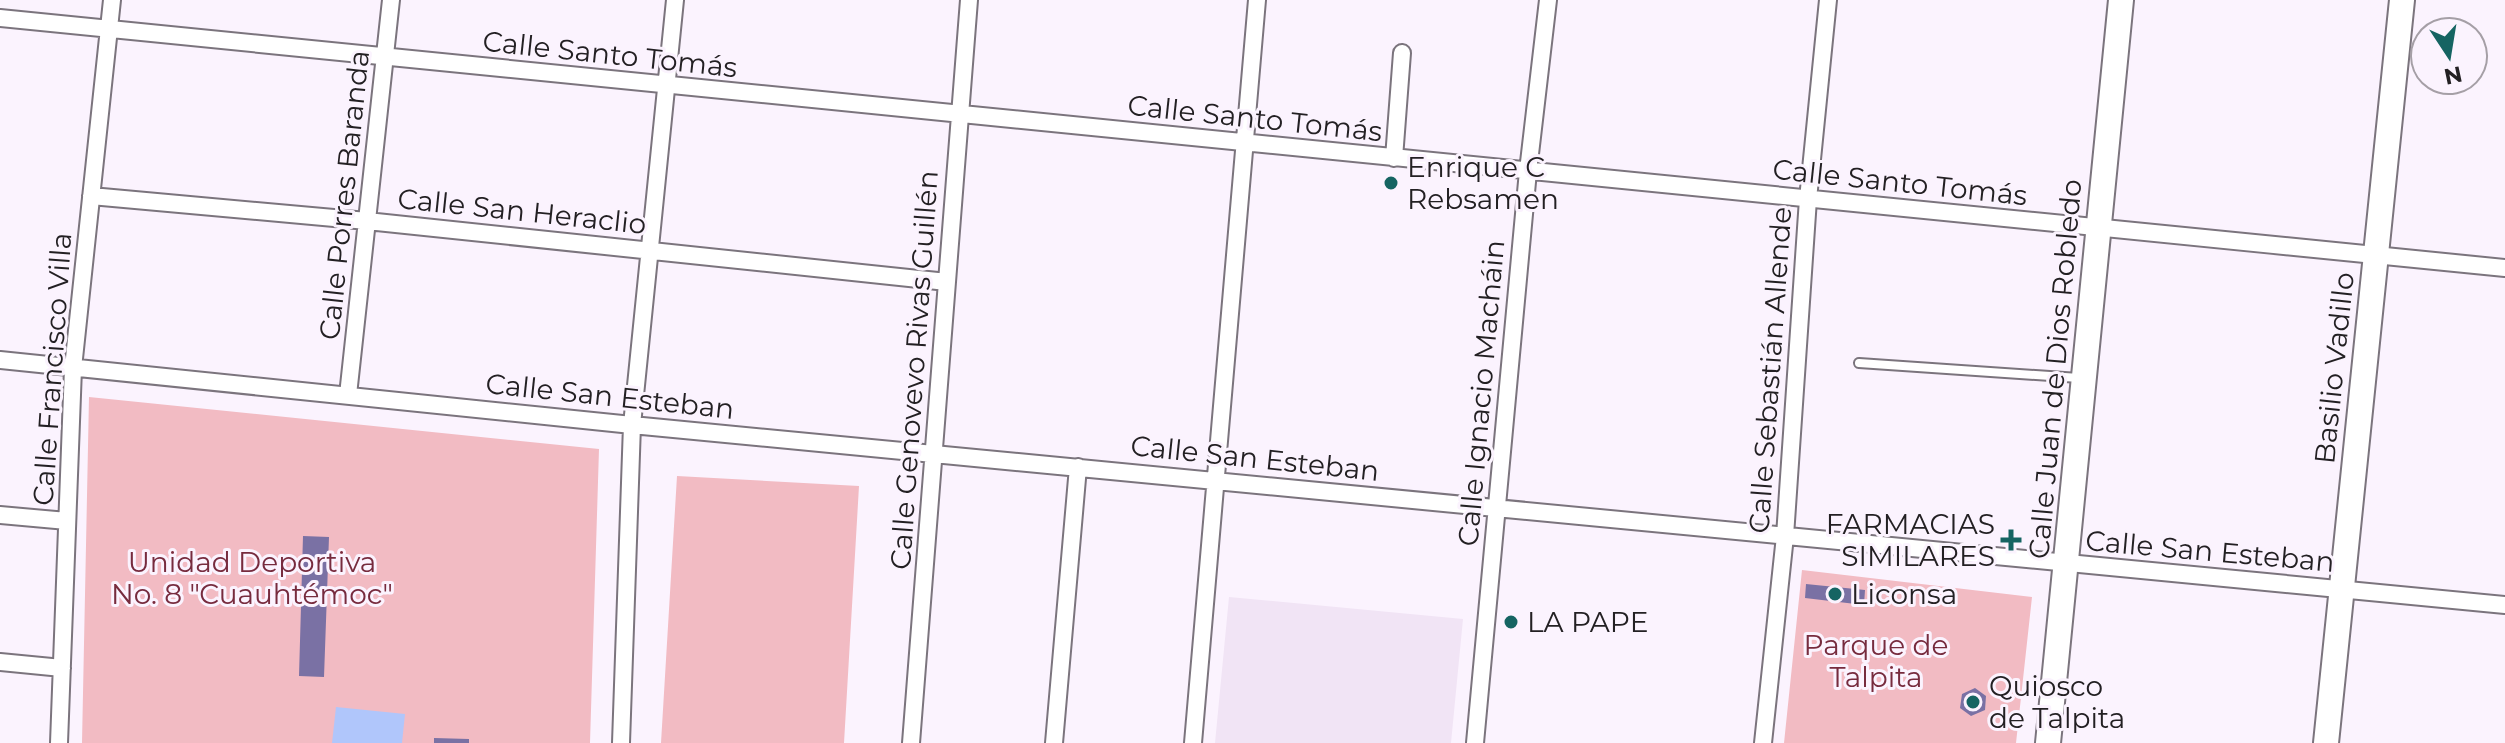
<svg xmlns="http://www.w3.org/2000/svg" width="2505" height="743" viewBox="0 0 2505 743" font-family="Montserrat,sans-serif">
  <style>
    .built { fill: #f1e4f5 }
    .green { fill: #f2bbc3 }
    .water { fill: #b0c6fb }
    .building { fill: #7a71a4 }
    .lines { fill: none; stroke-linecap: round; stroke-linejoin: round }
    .lane-casing { stroke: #7b747d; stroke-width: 12 }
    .street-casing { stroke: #7b747d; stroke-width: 20 }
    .secondary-casing { stroke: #7b747d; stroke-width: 28 }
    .lane { stroke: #fff; stroke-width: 8 }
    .street { stroke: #fff; stroke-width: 16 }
    .secondary { stroke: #fff; stroke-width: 24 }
    .poi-dot { fill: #156462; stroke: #fbf3fe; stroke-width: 3 }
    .labels { text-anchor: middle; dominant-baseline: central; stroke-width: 6; stroke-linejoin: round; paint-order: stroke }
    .street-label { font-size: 28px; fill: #232023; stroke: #fbf3fe }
    .poi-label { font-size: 28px; fill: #232023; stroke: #fbf3fe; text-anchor: start }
    .park-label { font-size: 28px; fill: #772b3e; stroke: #fbf3fe }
  </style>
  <rect width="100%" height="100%" fill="#fbf3fe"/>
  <!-- built -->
  <path class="built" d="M1229 597 1463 619 1451 743H1215Z"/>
  <!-- green -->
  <path class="green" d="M89 397 599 449 590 743H82Z
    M677 476 859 486 844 743H661Z
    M1802 570 2032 597 2016 743H1784Z"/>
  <!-- water -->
  <path class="water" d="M336 707 405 714 402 743H332Z"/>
  <!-- building -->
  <path class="building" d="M303 536 329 537 324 677 299 676Z
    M1806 584 1865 590 1864 605 1805 598Z
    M1975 688 1986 696 1985 710 1971 716 1960 708 1962 694Z
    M434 738 469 739V743H434Z"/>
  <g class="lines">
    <defs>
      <path id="lane" d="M1859 363 2079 378"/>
      <path id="street" d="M0 18 2505 268
        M1394 158 1402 53
        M91 196 367 221 947 282
        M0 360 632 425 2505 605
        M348 395 391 0
        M0 515 67 521
        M0 662 62 668
        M59 743 73 368 112 0
        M621 743 632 425 675 0
        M911 743 969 0
        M1054 743 1078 467
        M1193 743 1257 0
        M1475 743 1528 171 1548 0
        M1763 743 1785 536 1808 199 1828 0"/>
      <path id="secondary" d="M2048 743 2121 0
        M2326 743 2402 0"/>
    </defs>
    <!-- lane casing -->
    <use href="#lane" class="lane-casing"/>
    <!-- street casing -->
    <use href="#street" class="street-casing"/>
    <!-- secondary casing -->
    <use href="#secondary" class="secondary-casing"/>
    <!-- lane -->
    <use href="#lane" class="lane"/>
    <!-- street -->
    <use href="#street" class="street"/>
    <!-- secondary -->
    <use href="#secondary" class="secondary"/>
  </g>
  <!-- markers -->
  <g class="poi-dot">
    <circle cx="1391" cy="183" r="8"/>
    <path d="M2007 528h8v8h8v8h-8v8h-8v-8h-8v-8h8z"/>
    <circle cx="1835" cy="594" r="8"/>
    <circle cx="1511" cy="622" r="8"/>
    <circle cx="1973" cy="702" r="8"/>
  </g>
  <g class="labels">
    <!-- street labels -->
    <g class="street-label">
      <text transform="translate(610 54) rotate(6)">Calle Santo Tomás</text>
      <text transform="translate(1255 118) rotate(6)">Calle Santo Tomás</text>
      <text transform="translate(1900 182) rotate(6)">Calle Santo Tomás</text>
      <text transform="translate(344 195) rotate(-84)">Calle Porres Baranda</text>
      <text transform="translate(522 211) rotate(6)">Calle San Heraclio</text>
      <text transform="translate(2334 368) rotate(-84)">Basilio Vadillo</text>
      <text transform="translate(52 369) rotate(-86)">Calle Francisco Villa</text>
      <text transform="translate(2055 369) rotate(-85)">Calle Juan de Dios Robledo</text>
      <text transform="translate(914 370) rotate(-86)">Calle Genovevo Rivas Guillén</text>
      <text transform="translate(1770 370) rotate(-86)">Calle Sebastián Allende</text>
      <text transform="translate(1481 393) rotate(-85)">Calle Ignacio Macháin</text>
      <text transform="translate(610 396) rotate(6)">Calle San Esteban</text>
      <text transform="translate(1255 458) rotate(6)">Calle San Esteban</text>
      <text transform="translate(2210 551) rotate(5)">Calle San Esteban</text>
    </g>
    <!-- poi labels -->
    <g class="poi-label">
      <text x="1407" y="167">Enrique C<tspan x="1407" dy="32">Rebsamen</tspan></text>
      <text x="1995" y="524" text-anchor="end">FARMACIAS<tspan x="1995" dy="32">SIMILARES</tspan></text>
      <text x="1851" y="594">Liconsa</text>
      <text x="1527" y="622">LA PAPE</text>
      <text x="1989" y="686">Quiosco<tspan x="1989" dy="32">de Talpita</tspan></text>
    </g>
    <!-- park labels -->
    <g class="park-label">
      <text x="252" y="562">Unidad Deportiva<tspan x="252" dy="32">No. 8 "Cuauhtémoc"</tspan></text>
      <text x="1876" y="645">Parque de<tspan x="1876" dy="32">Talpita</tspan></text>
    </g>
  </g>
  <!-- north arrow -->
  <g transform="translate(2449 56) rotate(168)"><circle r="38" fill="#fbf3fe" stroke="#a59fa6" stroke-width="2"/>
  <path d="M0-6L14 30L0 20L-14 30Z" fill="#156462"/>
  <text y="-12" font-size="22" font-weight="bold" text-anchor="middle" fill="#232023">N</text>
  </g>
</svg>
